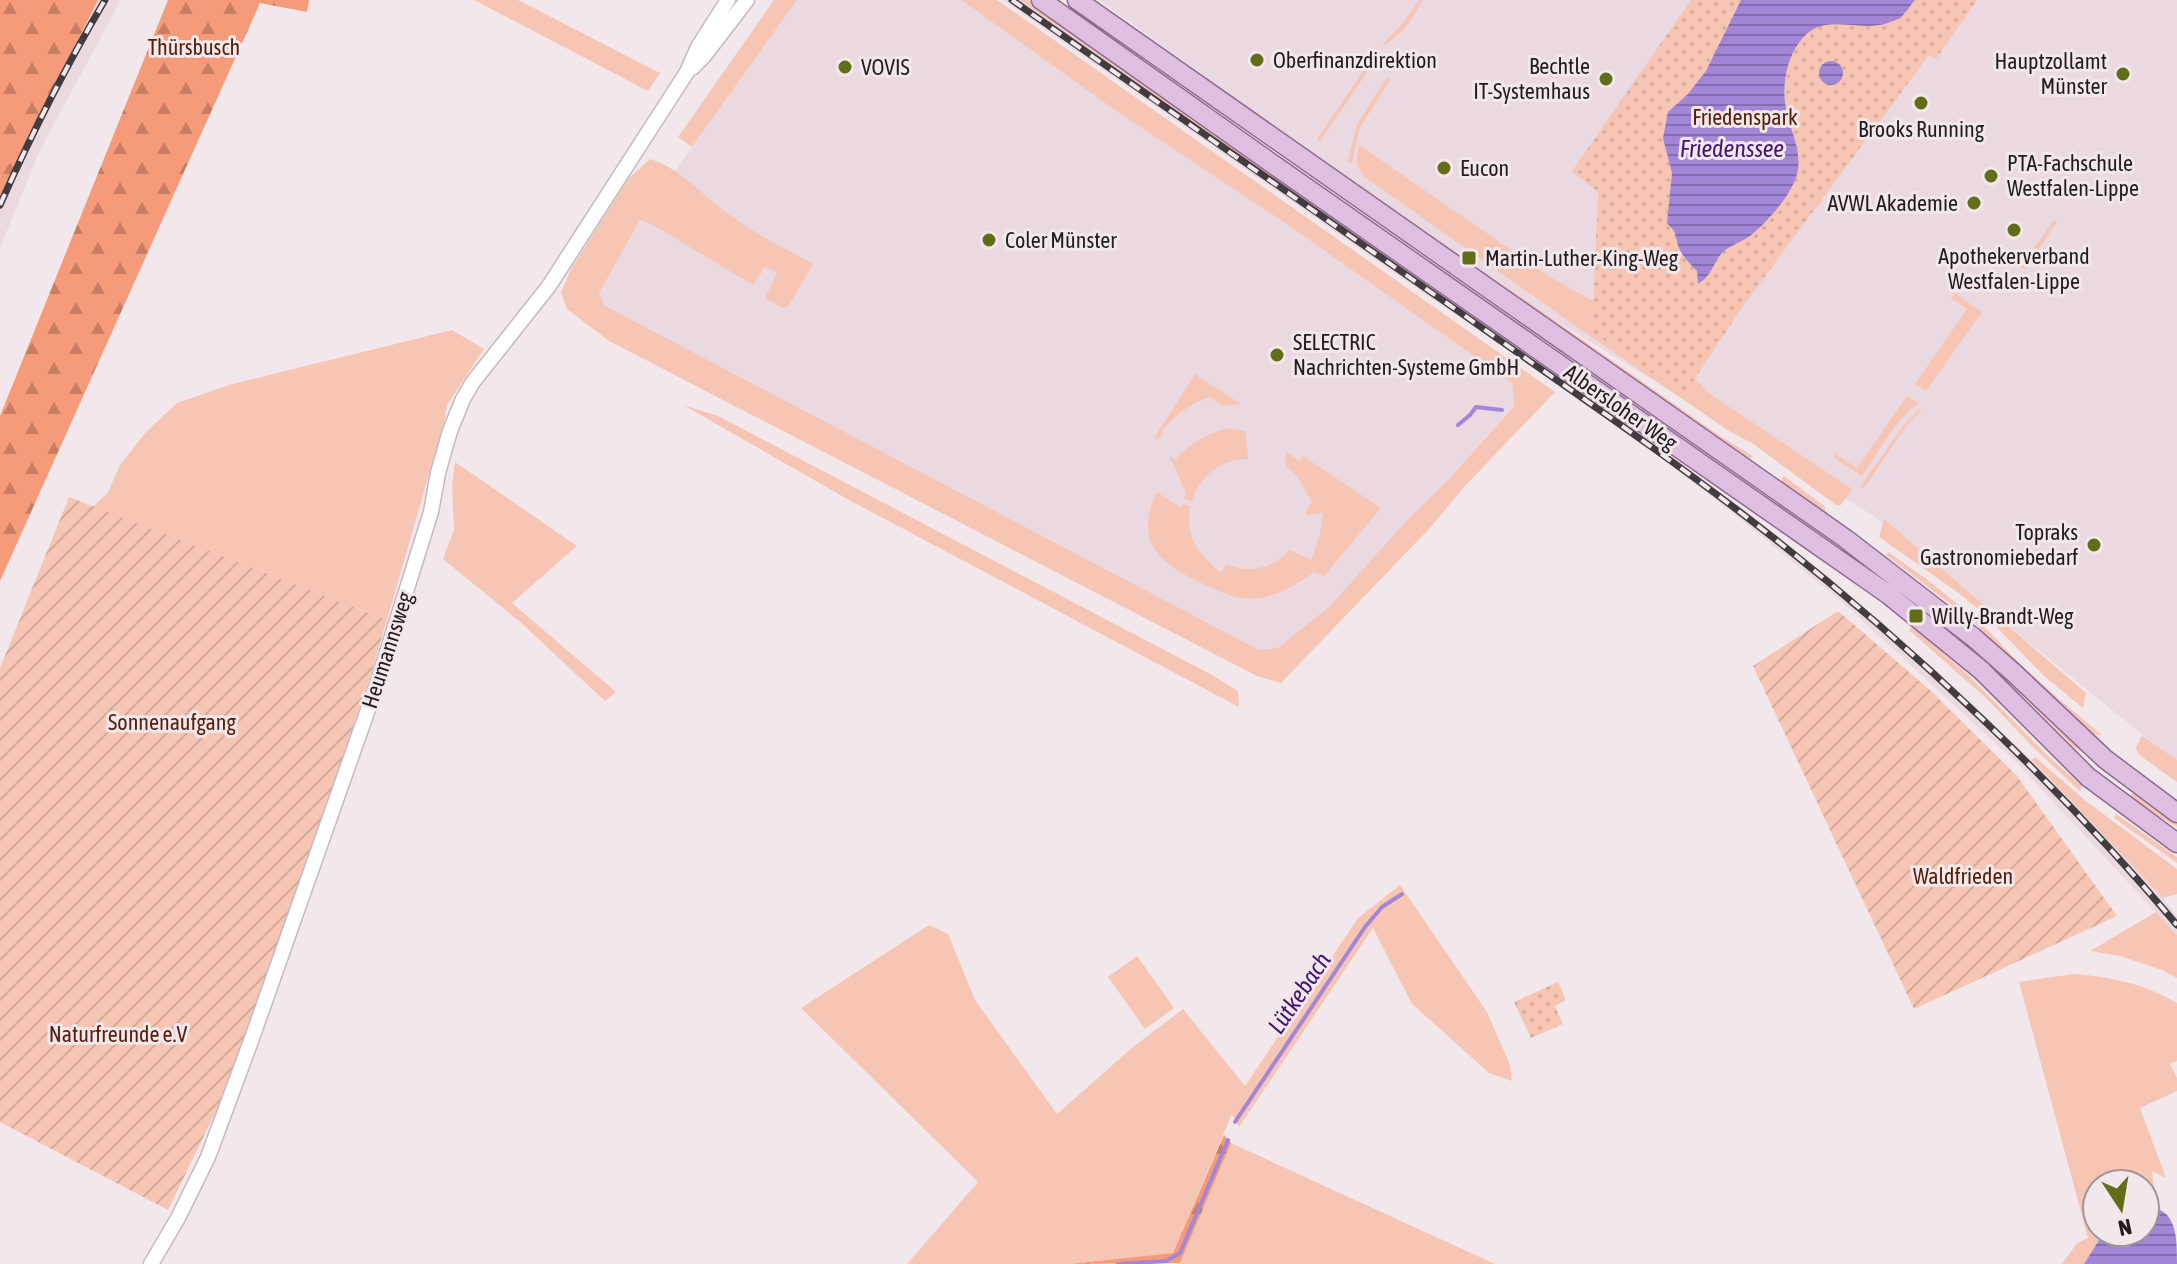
<svg xmlns="http://www.w3.org/2000/svg" width="2177" height="1264" viewBox="0 0 2177 1264" font-family="'Asap Condensed',sans-serif">
  <style>
    .built { fill: #ebd9e1 }
    .grass { fill: #f7c5b4 }
    .forest { fill: url(#forest-firs) }
    .park { fill: url(#park-dots) }
    .garden { fill: url(#garden-furrows) }
    .water { fill: url(#water-rules) }
    .lines { fill: none; stroke-linecap: round; stroke-linejoin: round }
    .stream { stroke: #a286d7; stroke-width: 4 }
    .minor-casing { stroke: #c3babe; stroke-width: 17 }
    .major-casing { stroke: #8e6a90; stroke-width: 21 }
    .minor { stroke: #fff; stroke-width: 14 }
    .major { stroke: #dfbfe1; stroke-width: 18 }
    .rail-casing { stroke: #413c3f; stroke-width: 7 }
    .rail { stroke: #f2e8ec; stroke-width: 4; stroke-dasharray: 12; stroke-linecap: butt }
    .poi-dot { fill: #626e17; stroke: #f2e8ec; stroke-width: 3 }
    .labels { text-anchor: middle; dominant-baseline: central; stroke-width: 6; stroke-linejoin: round; paint-order: stroke }
    .park-label { font-size: 22px; fill: #582009; stroke: #f2e8ec }
    .poi-label { font-size: 22px; fill: #211d1f; stroke: #f2e8ec; text-anchor: start }
    .street-label { font-size: 22px; fill: #211d1f; stroke: #f2e8ec }
    .water-label { font-size: 24px; font-style: italic; fill: #411574; stroke: #f2e8ec }
  </style>
  <defs>
    <pattern id="forest-firs" width="22" height="20" patternUnits="userSpaceOnUse" patternTransform="scale(2)"><rect width="22" height="20" fill="#f69b79"/><path d="M5 1l3.5 6h-7zM16 11l3.5 6h-7z" fill="#c77e63"/></pattern>
    <pattern id="park-dots" width="8" height="8" patternUnits="userSpaceOnUse" patternTransform="scale(2)"><rect width="8" height="8" fill="#f7c5b4"/><path d="M2 2h.1M6 6h.1" fill="none" stroke="#d3a99a" stroke-width="1.8" stroke-linecap="round"/></pattern>
    <pattern id="garden-furrows" width="10" height="10" patternUnits="userSpaceOnUse" patternTransform="scale(2)"><rect width="10" height="10" fill="#f7c5b4"/><path d="M-1 1l2-2M0 10L10 0M9 11l2-2" fill="none" stroke="#d3a99a"/></pattern>
    <pattern id="water-rules" width="6" height="5" patternUnits="userSpaceOnUse" patternTransform="scale(2)"><rect width="6" height="5" fill="#a286d7"/><path d="M0 2.5h6" fill="none" stroke="#846dae"/></pattern>
  </defs>
  <rect width="100%" height="100%" fill="#f2e8ec"/>
  <!-- built -->
  <path class="built" d="M98 0H121L39 152 0 248V201L11 174Z
    M797 0H961L1119 113 1288 225 1512 383 1514 405 1448 480 1411 516 1281 683 604 306 599 295 640 220Z
    M1003 0H1020L1258 168 1519 348 1746 511 1849 594 2032 760 2163 898 2177 916V935L2019 765 1842 602 1740 519 1668 463 1559 385 1397 275Z
    M1099 0H2177V763L1872 515 1472 269Z"/>
  <!-- grass -->
  <path class="grass" d="M474 0H518L660 73 648 91Z
    M774 0H797L692 147 678 137Z
    M961 0H997L1555 392 1466 485 1428 530 1281 683 1257 676 609 341 567 309 561 293 571 269 628 179 650 159C678 167 699 192 722 209 750 231 782 247 813 264L788 307 783 308 765 298 777 273 765 267 753 285 653 225 640 220 599 294 605 306 1259 650 1278 648 1330 606 1410 517 1448 480 1514 406 1512 383 1288 225 1119 113Z
    M1020 0H1028L1260 165 1521 345 1519 348 1258 168Z
    M1419 0H1422C1413 20 1401 37 1381 46L1403 23Z
    M1374 62 1325 134 1320 142 1317 139 1364 70Z
    M1387 77 1390 80 1359 129 1352 164 1348 161 1357 124Z
    M1359 145 1552 278 1591 300 1648 320 1678 361 1710 394 1852 489 1841 505H1836L1752 443 1729 431 1590 336 1366 178C1355 168 1356 158 1359 145Z
    M2054 220 2057 222 2025 269 2020 268Z
    M1501 283 1720 436 1753 456 1750 459 1727 447 1537 315Z
    M1955 293 1982 312 1926 391 1915 384 1967 309 1951 298Z
    M452 330 484 349 447 405 445 419 387 620 93 507 108 492 120 465 146 432 177 403 229 385Z
    M1195 374 1241 404 1223 406 1210 397C1190 404 1176 414 1162 430L1164 432 1158 440 1154 438Z
    M1907 396 1918 403C1894 422 1879 451 1862 476L1834 458 1836 454 1857 468Z
    M683 405 718 416 1212 675 1238 691 1239 707 849 500Z
    M1920 408 1921 411 1907 425 1864 488 1860 487 1904 425Z
    M1228 428 1244 431 1246 434 1248 459C1223 458 1199 476 1192 501L1184 498 1186 493 1169 455 1175 460C1191 443 1205 434 1228 428Z
    M1286 452 1299 461 1303 456 1381 508 1324 576 1314 572C1297 584 1281 595 1259 598 1239 601 1223 593 1206 585 1162 565 1132 544 1157 492L1181 508 1183 504 1190 506C1185 539 1199 554 1221 573L1226 564C1249 574 1272 569 1290 550L1311 560 1320 534 1323 513 1306 515V512L1312 502 1297 476 1285 465Z
    M455 462 577 546 512 603 616 692 605 701 520 622 443 559 454 530 452 485Z
    M1784 476 1823 505 1825 508 1826 518 1781 481Z
    M1884 519 2086 693 2083 708 2043 675 1985 615 1960 594 1879 537Z
    M1888 552 1925 578 1980 622 2019 663 2060 700 2102 735 2090 734 2001 652 1974 622 1886 555Z
    M1874 570 1953 628 2087 751 2084 754 2075 748 1990 664 1969 650 1871 574Z
    M1912 627 1966 673 2049 757 2082 786 2080 791 2036 750 1986 698 1909 630Z
    M2142 736 2177 760V782L2138 754 2136 747Z
    M2035 757 2086 801 2177 869V894L2163 898 2032 760Z
    M2135 790 2177 819V827L2128 799Z
    M2116 814 2177 857V863L2114 818Z
    M1400 885 1487 1012 1510 1065 1512 1081 1489 1073 1412 1004 1373 928 1239 1127 1232 1114 1173 1253 1069 1264H907L978 1182 801 1008 929 925 948 934 975 1000 1057 1114 1133 1047 1183 1009 1245 1086 1358 918Z
    M2156 912 2177 935V978L2162 970 2120 956 2090 951Z
    M1137 956 1174 1008 1145 1029 1108 977Z
    M2074 974C2112 977 2145 984 2177 1003V1061L2170 1064 2177 1078V1091L2140 1108 2166 1178 2152 1171 2156 1207H2145V1184H2097V1232H2104L2084 1264H2062L2077 1243 2088 1238 2019 982Z
    M1231 1143 1495 1264H1175L1180 1263Z"/>
  <!-- forest -->
  <path class="forest" d="M0 0H98L11 174 0 201Z
    M168 0H309L307 12 260 3 0 581V416Z
    M1224 1135 1231 1143 1180 1263 1069 1264 1173 1253Z"/>
  <!-- park -->
  <path class="park" d="M1691 0H1977L1936 59 1929 55 1743 306 1684 395 1592 332 1598 192 1572 171Z
    M1558 982 1566 1000 1555 1006 1563 1024 1531 1038 1514 1002Z"/>
  <!-- garden -->
  <path class="garden" d="M69 497 387 620 369 680 234 1074 168 1210 0 1122V668Z
    M1838 611 1931 691 2017 776 2117 916 1914 1009 1753 666Z"/>
  <!-- water -->
  <path class="water" d="M1741 0H1915C1910 6 1905 14 1899 19 1898 19 1889 22 1888 23 1852 34 1819 7 1795 49 1786 64 1783 85 1785 103 1789 134 1810 158 1790 190 1782 205 1763 226 1750 236 1742 242 1731 245 1724 251 1713 261 1714 274 1698 284L1697 271C1690 264 1683 257 1679 248 1674 233 1679 236 1667 223L1672 173 1663 138 1668 112 1688 94 1706 71Z
    M1819 73a12 12 0 1 1 24 0a12 12 0 1 1-24 0Z
    M2145 1207C2177 1207 2177 1236 2177 1264H2084L2104 1232H2145Z"/>
  <g class="lines">
    <!-- stream -->
    <path class="stream" d="M1458 425 1470 415 1476 407 1502 410
      M1235 1122 1365 927 1382 907 1402 894
      M1118 1264 1166 1261 1180 1253 1228 1140"/>
    <defs>
      <path id="minor" d="M692 68 704 56 747 0
        M151 1264 178 1218 208 1157 251 1041 377 684 431 512 438 473 450 431 463 399 473 382 549 286 687 72 698 47 728 0"/>
      <path id="major" d="M1041 0 1267 160 1889 595 1981 670 2088 777 2177 843
        M1077 0 1846 539 1973 637 2014 673 2105 759 2177 813"/>
    </defs>
    <!-- minor casing -->
    <use href="#minor" class="minor-casing"/>
    <!-- major casing -->
    <use href="#major" class="major-casing"/>
    <!-- minor -->
    <use href="#minor" class="minor"/>
    <!-- major -->
    <use href="#major" class="major"/>
    <defs>
      <path id="rail" d="M1012 0C1161 105 1311 209 1461 313 1563 385 1667 455 1766 532 1911 645 2058 784 2177 925
        M0 205C31 135 66 66 105 0"/>
    </defs>
    <!-- rail casing -->
    <use href="#rail" class="rail-casing"/>
    <!-- rail -->
    <use href="#rail" class="rail"/>
  </g>
  <!-- markers -->
  <g class="poi-dot">
    <circle cx="1257" cy="60" r="8"/>
    <circle cx="845" cy="67" r="8"/>
    <circle cx="2123" cy="74" r="8"/>
    <circle cx="1606" cy="79" r="8"/>
    <circle cx="1921" cy="103" r="8"/>
    <circle cx="1444" cy="168" r="8"/>
    <circle cx="1991" cy="176" r="8"/>
    <circle cx="1974" cy="203" r="8"/>
    <circle cx="2014" cy="230" r="8"/>
    <circle cx="989" cy="240" r="8"/>
    <rect x="1461" y="250" width="16" height="16" rx="4"/>
    <circle cx="1277" cy="355" r="8"/>
    <circle cx="2094" cy="545" r="8"/>
    <rect x="1908" y="608" width="16" height="16" rx="4"/>
  </g>
  <g class="labels">
    <!-- park labels -->
    <g class="park-label">
      <text x="194" y="47">Thürsbusch</text>
      <text x="1745" y="117">Friedenspark</text>
      <text x="172" y="722">Sonnenaufgang</text>
      <text x="1963" y="876">Waldfrieden</text>
      <text x="118" y="1034">Naturfreunde e.V</text>
    </g>
    <!-- poi labels -->
    <g class="poi-label">
      <text x="1273" y="60">Oberfinanzdirektion</text>
      <text x="2107" y="61" text-anchor="end">Hauptzollamt<tspan x="2107" dy="25">Münster</tspan></text>
      <text x="1590" y="66" text-anchor="end">Bechtle<tspan x="1590" dy="25">IT-Systemhaus</tspan></text>
      <text x="861" y="67">VOVIS</text>
      <text x="1921" y="129" text-anchor="middle">Brooks Running</text>
      <text x="2007" y="163">PTA-Fachschule<tspan x="2007" dy="25">Westfalen-Lippe</tspan></text>
      <text x="1460" y="168">Eucon</text>
      <text x="1958" y="203" text-anchor="end">AVWL Akademie</text>
      <text x="1005" y="240">Coler Münster</text>
      <text x="2014" y="256" text-anchor="middle">Apothekerverband<tspan x="2014" dy="25">Westfalen-Lippe</tspan></text>
      <text x="1485" y="258">Martin-Luther-King-Weg</text>
      <text x="1293" y="342">SELECTRIC<tspan x="1293" dy="25">Nachrichten-Systeme GmbH</tspan></text>
      <text x="2078" y="532" text-anchor="end">Topraks<tspan x="2078" dy="25">Gastronomiebedarf</tspan></text>
      <text x="1932" y="616">Willy-Brandt-Weg</text>
    </g>
    <!-- street labels -->
    <g class="street-label">
      <text transform="translate(1621 407) rotate(35)">Albersloher Weg</text>
      <text transform="translate(387 650) rotate(-72)">Heumannsweg</text>
    </g>
    <!-- water labels -->
    <g class="water-label">
      <text x="1732" y="148">Friedenssee</text>
      <text transform="translate(1299 993) rotate(-56)">Lütkebach</text>
    </g>
  </g>
  <!-- north arrow -->
  <g transform="translate(2121 1208) rotate(168)"><circle r="38" fill="#f2e8ec" stroke="#9e979a" stroke-width="2"/>
  <path d="M0-6L14 30L0 20L-14 30Z" fill="#626e17"/>
  <text y="-12" font-size="22" font-weight="bold" text-anchor="middle" fill="#211d1f">N</text>
  </g>
</svg>
